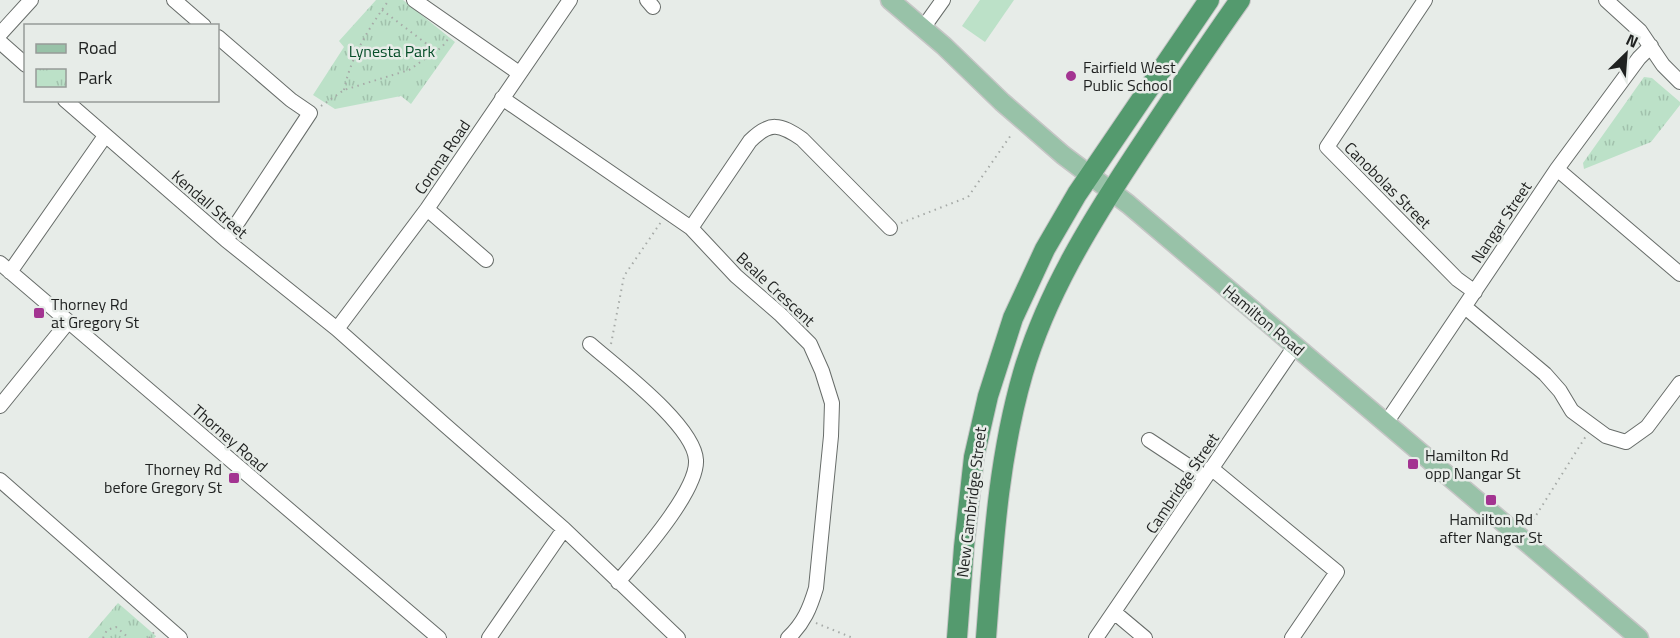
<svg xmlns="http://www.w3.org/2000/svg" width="1680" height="638" viewBox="0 0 1680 638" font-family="'Titillium Web',sans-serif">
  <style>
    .park { fill: url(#park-tufts) }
    .pitch { fill: #bce1c8 }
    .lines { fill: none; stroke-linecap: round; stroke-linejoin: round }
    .minor-casing { stroke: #676c69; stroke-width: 16 }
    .major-casing { stroke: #c5c5c5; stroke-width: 21 }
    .highway-casing { stroke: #c5c5c5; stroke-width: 22 }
    .path { stroke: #a6aaa7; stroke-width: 2; stroke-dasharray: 1.5 4.5; stroke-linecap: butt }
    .minor { stroke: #fff; stroke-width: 14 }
    .major { stroke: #98c2a8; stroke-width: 18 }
    .highway { stroke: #549a6e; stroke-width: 20 }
    .poi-dot { fill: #a33491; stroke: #e7ece8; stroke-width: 2 }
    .labels { text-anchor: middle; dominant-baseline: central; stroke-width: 5; stroke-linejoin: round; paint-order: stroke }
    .park-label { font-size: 16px; fill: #074e2a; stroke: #e7ece8 }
    .poi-label { font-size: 16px; fill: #1f2120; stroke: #e7ece8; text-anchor: start }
    .street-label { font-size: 16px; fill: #1f2120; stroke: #e7ece8 }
  </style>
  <defs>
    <pattern id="park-tufts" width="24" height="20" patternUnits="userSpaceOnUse" patternTransform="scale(1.5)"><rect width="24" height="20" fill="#bce1c8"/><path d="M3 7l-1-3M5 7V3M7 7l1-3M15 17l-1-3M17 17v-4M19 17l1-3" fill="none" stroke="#a1c1ac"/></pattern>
  </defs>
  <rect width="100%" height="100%" fill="#e7ece8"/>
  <!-- park -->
  <path class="park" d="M376 0H403L455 42 411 104 401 96 335 109 313 95 344 47 339 41Z
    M1644 77 1652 78 1680 102V105L1651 142 1584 169 1583 163Z
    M118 603 156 636 154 638H88Z"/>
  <!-- pitch -->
  <path class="pitch" d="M980 0H1014L985 42 962 26Z"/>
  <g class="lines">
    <defs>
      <path id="minor" d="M174 0 204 26
        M414 0 519 73
        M647 0 653 7
        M1425 0 1327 147 1457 279 1475 292
        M1606 0 1640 31 1663 65 1680 82
        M923 28 943 0
        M0 34 31 0
        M218 37 291 100 310 113 226 240
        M0 42 26 65
        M502 98 691 228 736 276 781 315 810 344 822 371 832 403 831 436 816 588C810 608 804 623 788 638
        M65 100 226 240 337 329 445 425 564 529 678 638
        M1557 169 1680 274
        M427 209 486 260
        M691 228 750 141C770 121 780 124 802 139L890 228
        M0 263 439 638
        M10 272 105 136
        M1465 307 1545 374 1560 391 1572 411 1606 436 1626 442 1647 427 1680 383
        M337 329 427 209 570 0
        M590 344C616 367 694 425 696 460 698 491 638 558 618 582
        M0 406 68 322
        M1386 423 1557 169 1639 58 1651 46
        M1149 440 1205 477
        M1211 468 1337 572 1292 638
        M0 480 180 638
        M1114 612 1145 638
        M489 638 564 529
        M1096 638 1295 346"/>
      <path id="major" d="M890 0 944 46 1002 102 1063 155 1128 204 1639 638"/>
      <path id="highway" d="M957 638 964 547 974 457 988 396 1013 318 1045 249 1077 194 1209 0
        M986 638C993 548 998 459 1023 373 1046 295 1089 225 1133 158 1168 105 1203 52 1240 0"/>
    </defs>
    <!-- minor casing -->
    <use href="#minor" class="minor-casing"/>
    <!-- major casing -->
    <use href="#major" class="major-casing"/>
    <!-- highway casing -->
    <use href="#highway" class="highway-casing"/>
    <!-- path -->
    <path class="path" d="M382 10 436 51
      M344 90C351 56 369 28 389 0
      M321 106 344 90 409 70 442 47 448 39
      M901 223 968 197 1011 135
      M611 344 624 276 661 222
      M1530 525 1586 436
      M816 623 853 638
      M103 638 107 630 116 627 129 638
      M149 638 155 631"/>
    <!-- minor -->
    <use href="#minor" class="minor"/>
    <!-- major -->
    <use href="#major" class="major"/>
    <!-- highway -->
    <use href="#highway" class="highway"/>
  </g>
  <!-- markers -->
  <g class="poi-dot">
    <circle cx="1071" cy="76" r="6"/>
    <rect x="33" y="307" width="12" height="12" rx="3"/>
    <rect x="1407" y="458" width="12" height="12" rx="3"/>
    <rect x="228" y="472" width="12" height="12" rx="3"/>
    <rect x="1485" y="494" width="12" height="12" rx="3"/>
  </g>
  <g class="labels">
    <!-- park labels -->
    <g class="park-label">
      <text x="392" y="51">Lynesta Park</text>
    </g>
    <!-- poi labels -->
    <g class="poi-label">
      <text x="1083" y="67">Fairfield West<tspan x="1083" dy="18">Public School</tspan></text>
      <text x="51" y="304">Thorney Rd<tspan x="51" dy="18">at Gregory St</tspan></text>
      <text x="1425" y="455">Hamilton Rd<tspan x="1425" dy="18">opp Nangar St</tspan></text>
      <text x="222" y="469" text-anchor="end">Thorney Rd<tspan x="222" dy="18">before Gregory St</tspan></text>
      <text x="1491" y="519" text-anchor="middle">Hamilton Rd<tspan x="1491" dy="18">after Nangar St</tspan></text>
    </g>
    <!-- street labels -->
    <g class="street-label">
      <text transform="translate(442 157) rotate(-56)">Corona Road</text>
      <text transform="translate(1388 185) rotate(45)">Canobolas Street</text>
      <text transform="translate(210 204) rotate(41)">Kendall Street</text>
      <text transform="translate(1501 222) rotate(-56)">Nangar Street</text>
      <text transform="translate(776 289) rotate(43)">Beale Crescent</text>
      <text transform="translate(1264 320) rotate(40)">Hamilton Road</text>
      <text transform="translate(230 438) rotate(41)">Thorney Road</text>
      <text transform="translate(1182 483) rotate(-56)">Cambridge Street</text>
      <text transform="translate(971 502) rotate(-83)">New Cambridge Street</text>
    </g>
  </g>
  <!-- legend -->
  <rect x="24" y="24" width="195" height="78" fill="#e7ece8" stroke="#979b98" stroke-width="1.5"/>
  <rect x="36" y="44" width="30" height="9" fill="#98c2a8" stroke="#979b98" stroke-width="1.5"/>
  <text x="78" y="54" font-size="18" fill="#1f2120">Road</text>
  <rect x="36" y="69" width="30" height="18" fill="url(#park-tufts)" stroke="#979b98" stroke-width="1.5"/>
  <text x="78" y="84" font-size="18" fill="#1f2120">Park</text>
  <!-- north arrow -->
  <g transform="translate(1626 54) rotate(25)" stroke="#e7ece8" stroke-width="4.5" paint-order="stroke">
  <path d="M0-4.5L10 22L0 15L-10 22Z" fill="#1f2120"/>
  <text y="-9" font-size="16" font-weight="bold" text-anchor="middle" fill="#1f2120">N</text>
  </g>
</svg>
